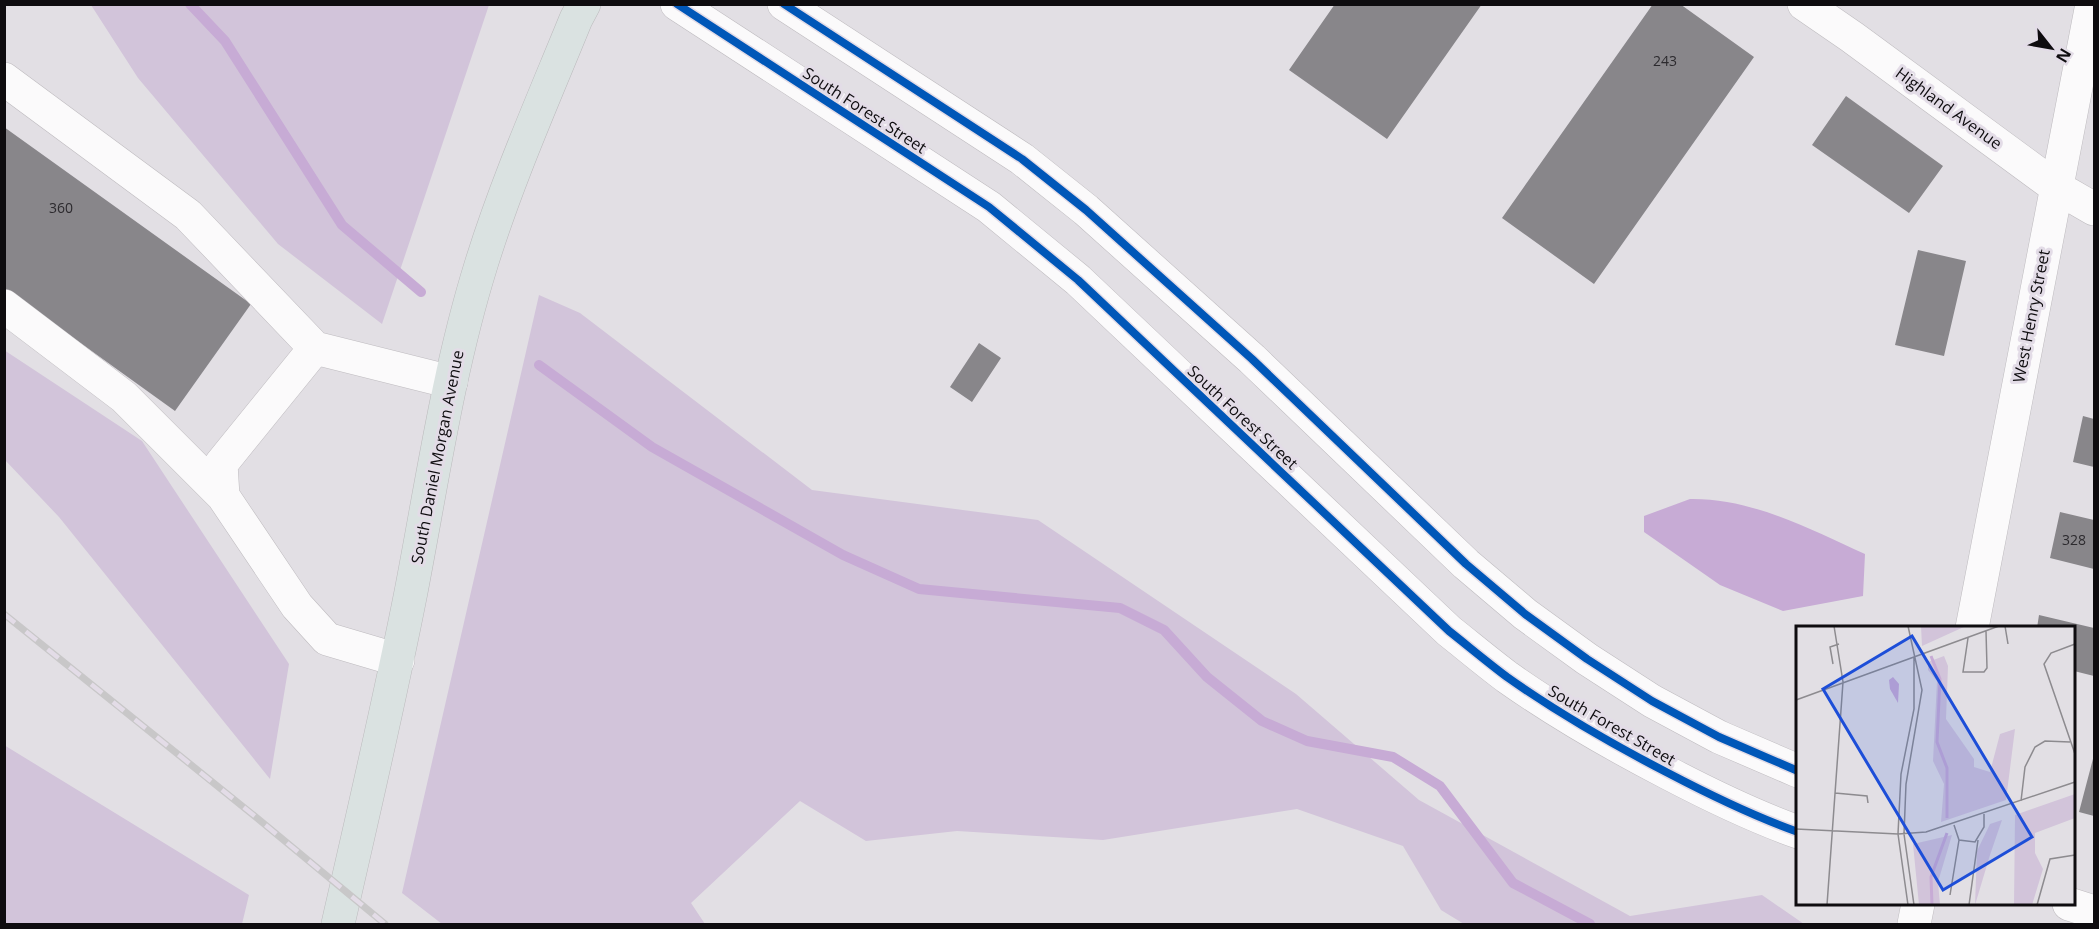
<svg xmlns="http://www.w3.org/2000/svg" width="2099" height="929" viewBox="0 0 2099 929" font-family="'Open Sans',sans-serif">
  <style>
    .green { fill: #d2c4da }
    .water { fill: #c7abd5 }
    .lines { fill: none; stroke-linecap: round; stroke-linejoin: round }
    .stream { stroke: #c7abd5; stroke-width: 10 }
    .building { fill: #88868a }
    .minor-casing { stroke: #bebbbf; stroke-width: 34 }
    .major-casing { stroke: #bbbabc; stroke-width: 34 }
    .minor { stroke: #fbfafb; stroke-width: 33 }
    .major { stroke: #dae2e1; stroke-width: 33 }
    .rail-casing { stroke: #c8c7c8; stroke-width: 7 }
    .rail { stroke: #e3dce7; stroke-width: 4.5; stroke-dasharray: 14; stroke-linecap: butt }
    .cycleway-casing { stroke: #e3dce7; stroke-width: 11 }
    .cycleway { stroke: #0057b8; stroke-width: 8 }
    .labels { text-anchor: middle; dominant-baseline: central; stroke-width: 6; stroke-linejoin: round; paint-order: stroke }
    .number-label { font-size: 14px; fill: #2c2a2e }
    .street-label { font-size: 16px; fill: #0e0c0f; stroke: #e3dce7 }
    .inset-river { fill: none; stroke: #c7abd5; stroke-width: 3 }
    .inset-road { fill: none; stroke: #8d8b8f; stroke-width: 1.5 }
    .view { fill: #1d4ed8; fill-opacity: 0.15; stroke: #1d4ed8; stroke-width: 3 }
    .inset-edge { fill: none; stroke: #0e0c0f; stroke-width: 3 }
  </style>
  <rect width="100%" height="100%" fill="#e2dfe4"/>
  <!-- green -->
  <path class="green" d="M91 5H489L382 324 278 244 138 78Z
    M539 295 580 313 812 490 1038 520 1296 694 1419 800 1630 916 1762 895 1804 924H1464L1441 910 1403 846 1297 809 1103 840 957 831 866 841 800 801 691 903 705 924H442L402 893Z
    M4 350 142 441 289 664 270 779 59 517 5 460Z
    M4 745 249 895 242 924H5Z"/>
  <!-- water -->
  <path class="water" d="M1690 499C1752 498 1810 529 1865 554L1863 596 1783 611 1720 585 1644 532V516Z"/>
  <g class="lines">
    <!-- stream -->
    <path class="stream" d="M190 4 225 41 342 225 421 292
      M539 365 652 447 843 555 919 589 1120 608 1164 630 1207 677 1262 721 1307 741 1393 757 1440 786 1513 883 1590 924"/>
  </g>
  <!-- building -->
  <path class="building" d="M1335 4H1482L1387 139 1289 70Z
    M1653 4H1680L1754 57 1594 284 1502 218Z
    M1846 96 1943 166 1909 213 1812 145Z
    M4 127 251 304 175 411 4 288Z
    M1918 250 1966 261 1944 356 1895 345Z
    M979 343 1001 358 972 402 950 387Z
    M2083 416 2094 419V467L2073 462Z
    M2060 512 2094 520V569L2050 558Z
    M2039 615 2094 628V676L2074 671V628H2037Z
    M2094 755V816L2079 812Z"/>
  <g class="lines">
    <defs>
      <path id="minor" d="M677 4 989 207 1078 280 1449 631C1468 646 1487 662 1507 677 1558 713 1612 744 1668 773 1710 795 1753 816 1798 832
        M784 4 1022 159 1086 210 1252 359 1466 564 1525 614 1587 659 1652 701 1719 737 1798 771
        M1804 4 1852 37 2056 187 2094 209
        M4 79 188 215 315 348
        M4 306 124 397 223 496
        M1972 628 2092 4
        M398 660 327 639 297 606 223 496 221 464 315 348 451 382
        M2069 904 2094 912
        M1914 924 1918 904"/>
      <path id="major" d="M338 924C363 814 389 704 411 592 432 483 448 371 481 265 507 181 543 100 576 19L584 4"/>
    </defs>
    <!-- minor casing -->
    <use href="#minor" class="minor-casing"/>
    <!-- major casing -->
    <use href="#major" class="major-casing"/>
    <!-- minor -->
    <use href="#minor" class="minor"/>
    <!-- major -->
    <use href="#major" class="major"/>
    <defs>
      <path id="rail" d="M4 614 257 818 385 924"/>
    </defs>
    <!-- rail casing -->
    <use href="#rail" class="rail-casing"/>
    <!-- rail -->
    <use href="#rail" class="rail"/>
    <defs>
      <path id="cycleway" d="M677 4 989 207 1078 280 1449 631C1468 646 1487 662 1507 677 1558 713 1612 744 1668 773 1710 795 1753 816 1798 832
        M784 4 1022 159 1086 210 1252 359 1466 564 1525 614 1587 659 1652 701 1719 737 1798 771"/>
    </defs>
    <!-- cycleway casing -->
    <use href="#cycleway" class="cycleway-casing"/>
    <!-- cycleway -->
    <use href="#cycleway" class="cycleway"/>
  </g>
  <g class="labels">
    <!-- number labels -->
    <g class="number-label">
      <text x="1665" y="60">243</text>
      <text x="61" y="207">360</text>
      <text x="2074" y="539">328</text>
    </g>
    <!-- street labels -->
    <g class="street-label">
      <text transform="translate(1949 108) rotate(36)">Highland Avenue</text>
      <text transform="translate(865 110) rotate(33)">South Forest Street</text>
      <text transform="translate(2031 316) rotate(-79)">West Henry Street</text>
      <text transform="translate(1243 417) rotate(43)">South Forest Street</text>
      <text transform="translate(437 457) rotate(-79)">South Daniel Morgan Avenue</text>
      <text transform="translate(1612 725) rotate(30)">South Forest Street</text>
    </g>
  </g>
  <!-- overview -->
  <g transform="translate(1796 626)">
    <rect width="279" height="279" fill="#e2dfe4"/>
    <path d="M125 0H170L126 20ZM148 30 152 40 150 93 178 133V141L194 146 204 108 219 103 210 174 145 196 148 158 137 135 141 55 132 44V36ZM279 168V192L239 207V227L247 243 236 279H218L219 189ZM206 194 194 229 179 279 181 225 194 198ZM156 209 142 256 144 279H123L117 218Z" fill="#d2c4da"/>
    <path d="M97 51 103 58 102 77 94 63 93 54Z" fill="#c7abd5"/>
    <path class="inset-river" d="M135 30 144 53 141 116 151 142V192M136 279 135 251 151 207"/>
    <path class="inset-road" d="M112 0 126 64 110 158 108 208 118 279M209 0 212 18M172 12 167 46H188L191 42 190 5M279 18 255 27 248 38 279 128M37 38 34 21 43 18M0 74 203 0M39 167 71 170 72 177M225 175 229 141 239 121 249 115 274 116M158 199 163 214 179 216 188 201V188M0 203 102 208 130 206 279 156M154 269 163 214M31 279 47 56 38 0M112 279 102 208 105 148 118 83V31M173 279 182 214M241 279 254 233 279 229"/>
    <path class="view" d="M116 10 236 211 147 264 27 63Z"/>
    <rect width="279" height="279" class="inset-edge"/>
  </g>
  <!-- border -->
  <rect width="2099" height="929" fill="none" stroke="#0e0c0f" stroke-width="12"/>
  <!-- north arrow -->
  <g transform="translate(2051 48) rotate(121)" stroke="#e3dce7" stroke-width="4.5" paint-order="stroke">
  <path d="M0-4.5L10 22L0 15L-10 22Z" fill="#0e0c0f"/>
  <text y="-9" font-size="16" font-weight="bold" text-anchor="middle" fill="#0e0c0f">N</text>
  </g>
</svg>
